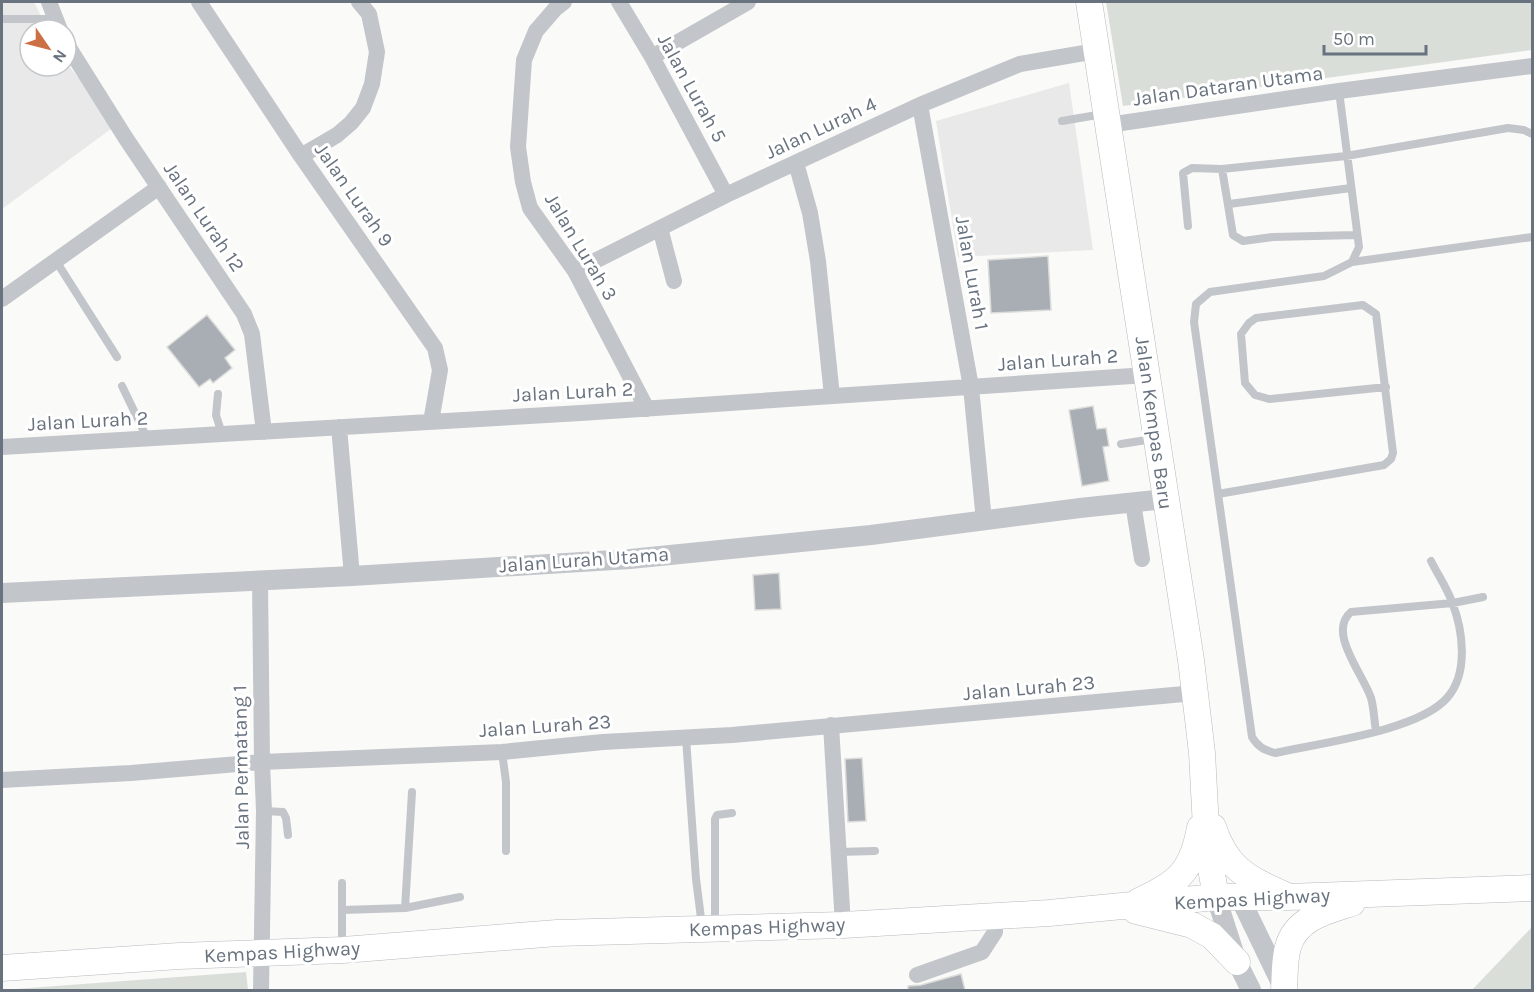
<svg xmlns="http://www.w3.org/2000/svg" width="1534" height="992" viewBox="0 0 1534 992" font-family="Karla,sans-serif">
  <style>
    .built { fill: #e8e9e8 }
    .green { fill: #daded8 }
    .building { fill: #a8aeb4; stroke: #dcdcda; stroke-width: 1.5 }
    .lines { fill: none; stroke-linecap: round; stroke-linejoin: round }
    .primary-casing { stroke: #b6b9bd; stroke-width: 27 }
    .service { stroke: #c2c5c9; stroke-width: 8 }
    .minor { stroke: #c2c5c9; stroke-width: 16 }
    .tertiary { stroke: #c2c5c9; stroke-width: 20 }
    .primary { stroke: #fff; stroke-width: 26 }
    .labels { text-anchor: middle; dominant-baseline: central; stroke-width: 6; stroke-linejoin: round; paint-order: stroke }
    .street-label { font-size: 20px; fill: #68737f; stroke: #fff }
  </style>
  <rect width="100%" height="100%" fill="#fafaf8"/>
  <!-- built -->
  <path class="built" d="M2 2H34L48 30H30V66H66V62L115 126 2 209Z
    M1069 83 1093 250 958 257 936 121Z"/>
  <!-- green -->
  <path class="green" d="M1106 2H1532V50L1123 106Z
    M1532 927V990H1472Z
    M246 972 248 990H2Z"/>
  <!-- building -->
  <path class="building" d="M1048 256 1051 310 991 313 988 260Z
    M207 315 235 350 225 358 232 368 213 383 210 379 199 387 167 347Z
    M1093 406 1097 429 1106 428 1109 446 1103 447 1109 481 1082 486 1069 410Z
    M779 573 781 609 755 610 753 575Z
    M862 758 866 821 848 822 845 759Z
    M961 974 965 990H908V986L921 985Z"/>
  <g class="lines">
    <defs>
      <path id="primary" d="M1089 2 1191 660 1202 753 1207 846 1216 897
        M1213 827C1226 868 1247 878 1285 895
        M1139 901C1179 883 1192 871 1200 828
        M1136 911 1192 925 1212 936 1237 962
        M2 968 179 956 343 950 557 933 843 925 1049 913 1216 897H1288L1532 888
        M1284 990C1285 977 1284 960 1288 947 1296 918 1327 911 1352 903"/>
    </defs>
    <!-- primary casing -->
    <use href="#primary" class="primary-casing"/>
    <!-- service -->
    <path class="service" d="M2 19H55
      M1339 91 1359 247 1352 262 1324 276 1210 292 1196 304 1194 322 1252 737C1258 747 1264 750 1275 753 1319 743 1418 731 1447 698 1469 673 1463 630 1452 602 1447 588 1438 575 1431 561
      M1062 121 1103 114
      M1222 169 1233 235 1243 241 1273 237 1357 235
      M1229 204 1351 188
      M1188 226 1183 173 1192 168 1222 169 1346 156 1508 128 1524 130 1532 134
      M56 261 117 357
      M1352 262 1532 237
      M122 386 147 438
      M218 394 216 415 222 434
      M1121 444 1153 439
      M1218 494 1384 465 1391 459 1393 453 1376 314 1363 305 1256 318 1249 323 1241 334 1245 383 1255 395 1269 399 1386 387
      M1376 731C1374 720 1374 708 1371 698 1363 674 1327 632 1351 612L1453 603 1483 597
      M686 738 696 879 702 926
      M502 752 506 782V851
      M264 811 283 812 286 818 288 835
      M838 852 875 851
      M405 908 460 897
      M342 910V883
      M715 924V819L717 815 732 813
      M342 947V910L405 908 412 792"/>
    <!-- minor -->
    <path class="minor" d="M49 2 60 30
      M199 2 301 156 435 348 440 370 431 422
      M564 2 555 9 536 31 524 60 518 147 523 182 530 208 575 271 647 409
      M619 2 652 57 726 195
      M66 43 125 137 244 314 252 334 264 432
      M652 57 748 2
      M920 105 971 387 984 521
      M1108 125 1339 91 1532 66
      M301 156 337 135 351 123 363 108 372 84 377 52 369 14 359 2
      M796 163 810 213 818 261 832 396
      M660 228 674 281
      M575 271 726 195 920 105 1020 64 1096 51
      M2 299 159 187
      M339 427 352 576
      M2 447 581 413 1147 375
      M1133 503 1142 559
      M260 581 262 762 264 811 261 990
      M831 725 843 925
      M2 780 131 773 262 762 502 752 603 742 732 735 1195 693
      M917 975 982 952 995 932V916"/>
    <!-- tertiary -->
    <path class="tertiary" d="M2 593 352 576 630 559 871 535 1080 508 1165 499
      M1216 897 1237 962 1251 990
      M1240 898 1283 987"/>
    <!-- primary -->
    <use href="#primary" class="primary"/>
  </g>
  <g class="labels">
    <!-- street labels -->
    <g class="street-label">
      <text transform="translate(1228 86) rotate(-8)">Jalan Dataran Utama</text>
      <text transform="translate(692 88) rotate(61)">Jalan Lurah 5</text>
      <text transform="translate(821 128) rotate(-25)">Jalan Lurah 4</text>
      <text transform="translate(354 195) rotate(55)">Jalan Lurah 9</text>
      <text transform="translate(204 217) rotate(56)">Jalan Lurah 12</text>
      <text transform="translate(581 247) rotate(59)">Jalan Lurah 3</text>
      <text transform="translate(972 273) rotate(80)">Jalan Lurah 1</text>
      <text transform="translate(1058 360) rotate(-4)">Jalan Lurah 2</text>
      <text transform="translate(573 392) rotate(-3)">Jalan Lurah 2</text>
      <text transform="translate(88 421) rotate(-3)">Jalan Lurah 2</text>
      <text transform="translate(1154 423) rotate(82)">Jalan Kempas Baru</text>
      <text transform="translate(584 560) rotate(-4)">Jalan Lurah Utama</text>
      <text transform="translate(1029 688) rotate(-5)">Jalan Lurah 23</text>
      <text transform="translate(545 726) rotate(-4)">Jalan Lurah 23</text>
      <text transform="translate(241 767) rotate(-91)">Jalan Permatang 1</text>
      <text transform="translate(1252 899) rotate(-3)">Kempas Highway</text>
      <text transform="translate(767 927) rotate(-2)">Kempas Highway</text>
      <text transform="translate(282 952) rotate(-3)">Kempas Highway</text>
    </g>
  </g>
  <!-- border -->
  <rect width="1534" height="992" fill="none" stroke="#68737f" stroke-width="6"/>
  <!-- north arrow -->
  <g transform="translate(48 48) rotate(125)"><circle r="28" fill="#ffffff" stroke="#c3c7cc" stroke-width="1.5"/>
  <path d="M0-4.5L10 22L0 15L-10 22Z" fill="#cd6f45"/>
  <text y="-9" font-size="16" font-weight="bold" text-anchor="middle" fill="#68737f">N</text>
  </g>
  <!-- scale -->
  <path d="M1324 45v9h102v-9" fill="none" stroke="#68737f" stroke-width="3"/>
  <text x="1333" y="45" font-size="18" fill="#68737f" stroke="#ffffff" stroke-width="4.5" paint-order="stroke">50 m</text>
</svg>
